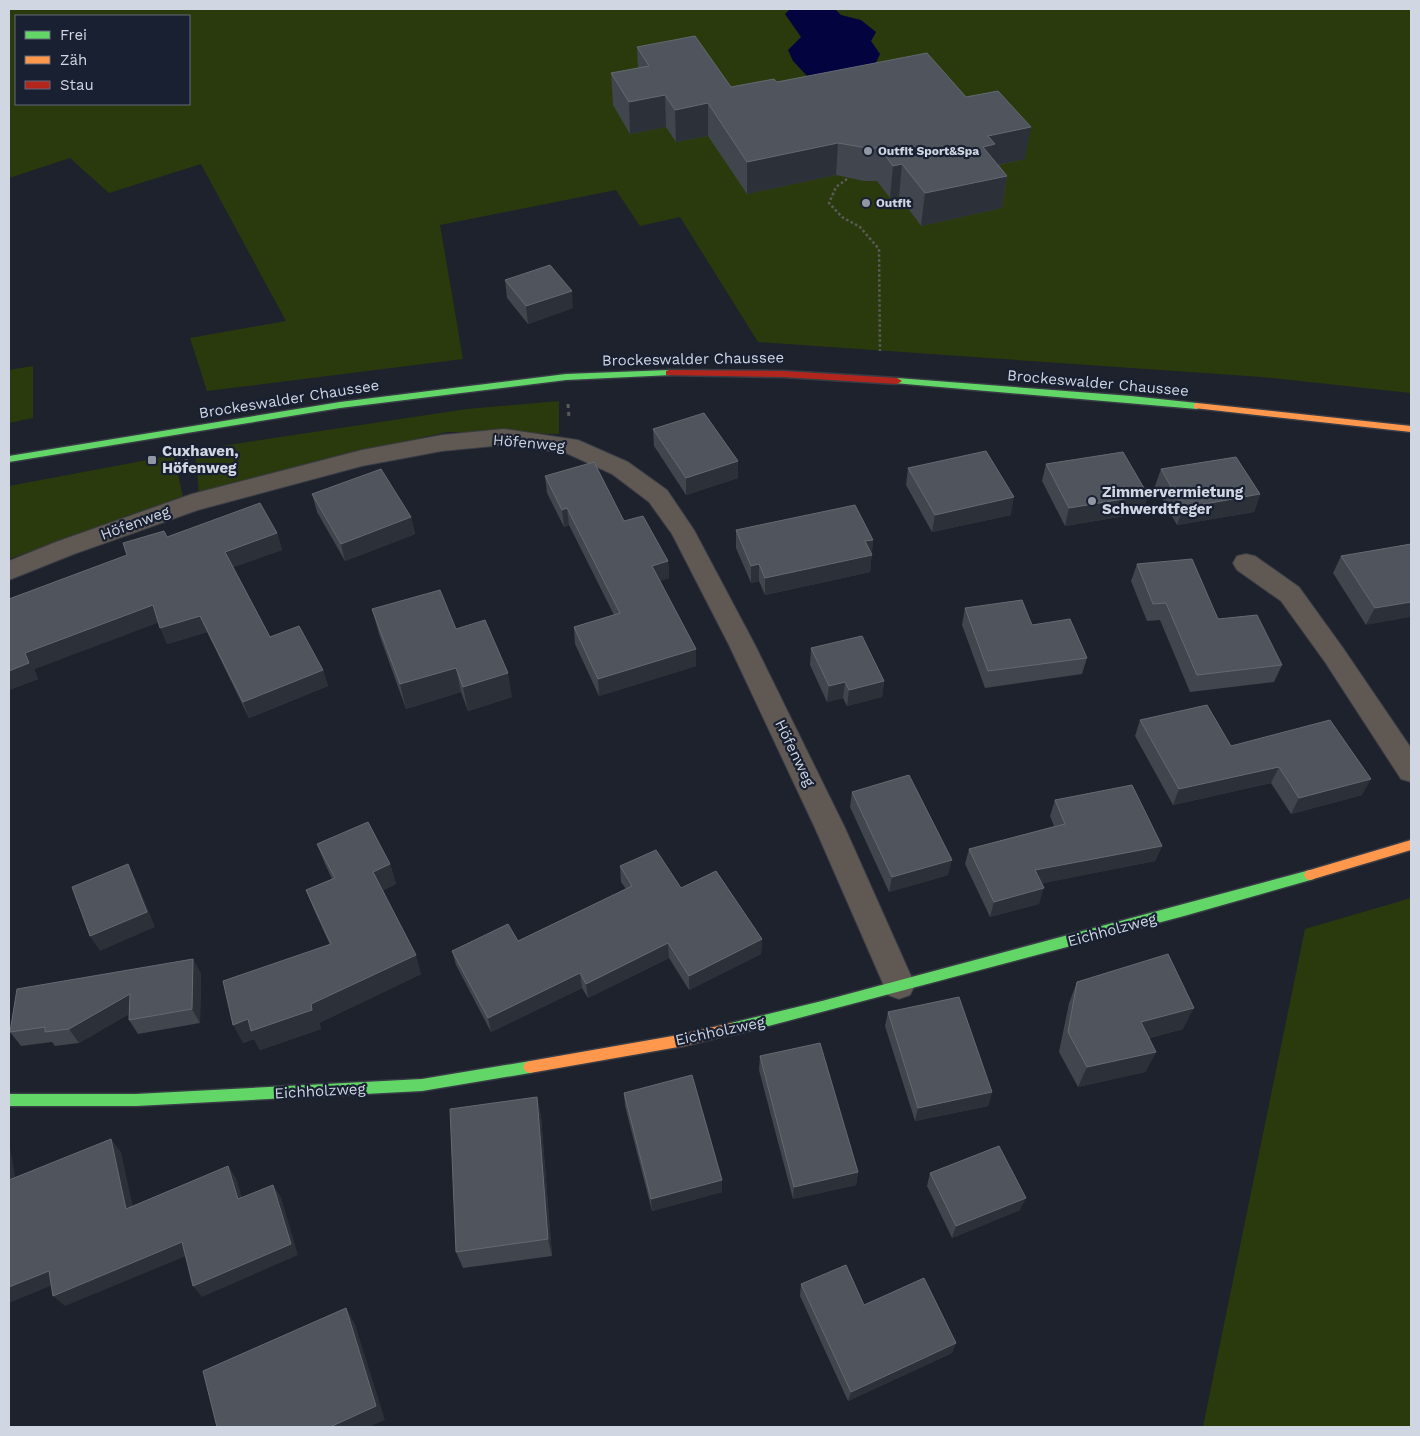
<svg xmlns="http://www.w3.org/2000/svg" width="1420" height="1436" viewBox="0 0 1420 1436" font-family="'Work Sans',sans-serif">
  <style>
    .green { fill: #2b3a0d; fill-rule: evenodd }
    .water { fill: #03033f }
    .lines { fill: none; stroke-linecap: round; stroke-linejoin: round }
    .street-casing { stroke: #383c45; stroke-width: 2 }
    .fast-casing { stroke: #383c45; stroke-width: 3 }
    .slow-casing { stroke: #383c45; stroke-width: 3 }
    .jam-casing { stroke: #383c45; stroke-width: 3 }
    .path-far1 { stroke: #5c5a5a; stroke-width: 2.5; stroke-dasharray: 2.5 2.5; stroke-linecap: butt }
    .path { stroke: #5c5a5a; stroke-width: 3; stroke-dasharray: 4 4; stroke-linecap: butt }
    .street { fill: #605852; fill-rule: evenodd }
    .fast { fill: #63d668; fill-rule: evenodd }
    .slow { fill: #ff974d; fill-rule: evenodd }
    .jam { fill: #b3261e; fill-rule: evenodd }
    .wall { fill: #41454d }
    .shaded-wall { fill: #2c3039 }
    .building { fill: #50555d; stroke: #646972 }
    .poi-dot { fill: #9298a3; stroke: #182032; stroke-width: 2 }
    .labels { text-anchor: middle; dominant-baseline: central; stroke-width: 4.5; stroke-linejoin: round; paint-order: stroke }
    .far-poi-label { font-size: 12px; font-weight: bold; fill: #d0d7e3; stroke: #182032; text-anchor: start }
    .street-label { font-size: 15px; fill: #d0d7e3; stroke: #182032 }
    .poi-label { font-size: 15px; font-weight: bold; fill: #d0d7e3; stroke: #182032; text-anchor: start }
  </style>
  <rect width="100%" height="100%" fill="#1e222c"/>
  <!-- green -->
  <path class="green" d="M9 9H1411V393L1262 377 758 342 680 217 640 226 616 190 440 225 463 359 207 391 190 338 286 321 201 164 109 193 70 158 9 178ZM16 16H189V104H16Z
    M33 366V418L9 423V370Z
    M559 401V434L447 432 318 461 199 494 195 450 467 409Z
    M174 455 183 498 9 559V486Z
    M1411 898V1427H1203L1305 929Z"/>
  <!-- water -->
  <path class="water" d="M790 9H835L841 15 861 20 876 32 871 41 880 54 870 75 808 77 793 61 788 50 801 37 785 14Z"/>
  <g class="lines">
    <defs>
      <path id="street" d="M504 429 578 440 628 462 667 490 694 530 755 645 845 828 915 985 910 995 899 999 888 995 815 828 729 645 672 534 649 502 612 474 566 453 504 445 442 451 362 466 198 510 74 554 9 580V561L56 542 192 494 362 450 442 435Z
        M1246 554 1255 556 1299 587 1343 648 1411 748V782L1401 779 1325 662 1281 601 1237 570 1233 563 1237 556Z"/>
      <path id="fast" d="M669 370 672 371V375L566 380 340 408 9 462V456L340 402 566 374Z
        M897 378 1131 396 1197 403 1202 406 1197 409 894 383V379Z
        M1310 870 1314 871 1316 875 1314 879 1184 916 761 1028 731 1035 726 1033 724 1029 726 1025 731 1023 822 1001Z
        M530 1061 535 1063 537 1067 535 1071 530 1073 422 1091 136 1106H9V1094H136L422 1079Z"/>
      <path id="slow" d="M1197 403 1411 426V432L1194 408V404Z
        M1411 840V850L1310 880 1306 879 1304 875 1306 871 1310 870Z
        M731 1023 736 1025 738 1029 736 1033 684 1046 530 1073 525 1071 523 1067 525 1063 530 1061 684 1034Z"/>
      <path id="jam" d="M669 370 783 371 897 378 902 381 897 384 783 377 666 375V371Z"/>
    </defs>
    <!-- street casing -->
    <use href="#street" class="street-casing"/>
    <!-- fast casing -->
    <use href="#fast" class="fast-casing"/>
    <!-- slow casing -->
    <use href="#slow" class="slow-casing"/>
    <!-- jam casing -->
    <use href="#jam" class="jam-casing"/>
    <!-- path-far1 -->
    <path class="path-far1" d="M847 179 836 187 829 203 842 217 860 227 879 249 880 351"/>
    <!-- path -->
    <path class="path" d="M568 404 569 418
      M186 459 188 473"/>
    <!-- street -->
    <use href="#street" class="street"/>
    <!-- fast -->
    <use href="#fast" class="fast"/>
    <!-- slow -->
    <use href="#slow" class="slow"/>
    <!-- jam -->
    <use href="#jam" class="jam"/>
  </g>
  <!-- wall -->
  <path class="wall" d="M637 47 731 87 777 82 966 97 1025 159 999 165 1007 176 1002 208 921 226 899 196 890 198 877 181H864L836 175 747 194 708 136 676 142 666 127 630 134 613 105 611 73 638 68Z
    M505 280 573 308 528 324 507 298Z
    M653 429 738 478 686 495 654 446Z
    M1046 464 1143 513 1065 526 1042 481Z
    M908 468 1011 515 932 532 906 485Z
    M1161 469 1260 494 1254 512 1177 525 1155 486Z
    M545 476 624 521 668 561 669 578 660 581 696 666 599 696 575 644 574 627 614 615 569 525 564 527 547 493Z
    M312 494 411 517 415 534 345 561 317 512Z
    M736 530 873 540 870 572 765 595 759 581 751 583 736 548Z
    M277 533 282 550 233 567 270 637 323 670 328 686 249 718 207 632 167 644 159 622 34 669 38 679 9 690 127 555 167 537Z
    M1411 544 1366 625 1333 573 1341 556Z
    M1137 564 1218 619 1282 665 1274 682 1190 692 1160 620 1147 621 1131 581Z
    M965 608 1032 625 1087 658 1082 674 985 688 962 625Z
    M372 609 456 629 512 697 468 711 461 692 406 709 379 634Z
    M811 648 884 681 882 697 847 706 843 698 827 702 810 665Z
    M1140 720 1231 746 1362 795 1291 814 1271 783 1173 805 1135 736Z
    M852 792 948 875 889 892 850 807Z
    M1055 800 1162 846 1155 861 1042 883 1039 904 990 917 965 864 969 849 1054 826 1050 816Z
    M317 844 390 864 396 884 383 890 421 974 319 1023 321 1029 260 1050 254 1039 243 1043 330 945 314 910 306 890 332 879 325 864Z
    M620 866 681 888 762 939 761 954 689 990 669 958 588 998 582 988 491 1032 456 965 452 951 518 941 626 889 621 882Z
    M201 973 200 1023 138 1034 129 1020V1014L79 1043 55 1046 52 1042 21 1046 10 1032Z
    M1077 982 1183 1029 1149 1038 1156 1052 1145 1072 1078 1087 1059 1052 1069 1003Z
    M888 1012 992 1092 988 1106 915 1121 885 1026Z
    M760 1056 858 1172 856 1185 793 1199 759 1070Z
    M624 1093 722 1180V1192L652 1211 625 1106Z
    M537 1097 541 1117 552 1256 463 1268 456 1252Z
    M930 1173 1020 1210 952 1238 927 1186Z
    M801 1284 864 1305 956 1343 952 1353 848 1401 800 1296Z"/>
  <!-- shaded-wall -->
  <path class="shaded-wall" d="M665 95 666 127 630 134 629 102Z
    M708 103V136L676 142 675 110Z
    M1031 127 1025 159 992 166 983 147 988 136Z
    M838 143 836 175 747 194V162Z
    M902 164 899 196 890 198 893 166Z
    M1007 176 1002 208 921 226 925 193Z
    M572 291 573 308 528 324 526 306Z
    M738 461V478L686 495V478Z
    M1260 494 1254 512 1177 525 1183 508Z
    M1148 495 1143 513 1065 526 1069 508Z
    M1014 497 1011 515 932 532 935 515Z
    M567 508 569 525 564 527 562 510Z
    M411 517 415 534 345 561 341 544Z
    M277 533 282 550 231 568 225 552Z
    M873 540 870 572 765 595V578L865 541Z
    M668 561 669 578 653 583 652 566Z
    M759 564V581L751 583V566Z
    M1411 602V617L1366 625 1375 608Z
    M153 605 160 622 34 669 38 679 9 690V671L25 653Z
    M200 616 207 632 167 644 160 628Z
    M696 649V666L599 696 598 679Z
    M456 668 461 692 406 709 400 684Z
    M323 670 328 686 249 718 243 702Z
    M508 673 512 697 468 711 463 687Z
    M884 681 882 697 847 706 849 690Z
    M845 682 843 698 827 702 829 686Z
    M1279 767 1271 783 1173 805 1179 789Z
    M1371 779 1362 795 1291 814 1299 798Z
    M1162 846 1155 861 1030 886 1035 870Z
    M952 860 948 875 889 892 892 877Z
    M128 864 136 880 155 927 100 951 90 936Z
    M390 864 396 884 380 892 373 872Z
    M1044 888 1039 904 990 917 994 902Z
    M762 939 761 954 689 990V976Z
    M668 943 669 958 588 998 586 984Z
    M416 955 421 974 319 1023 321 1029 260 1050 254 1039 243 1043 233 1025 248 1019 311 1004Z
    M193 959 201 973 200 1023 192 1009Z
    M580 973 582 988 491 1032 488 1018Z
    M130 994 139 1008 79 1043 69 1029Z
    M1194 1008 1183 1029 1131 1042 1141 1022Z
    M1156 1052 1145 1072 1078 1087 1087 1067Z
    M992 1092 988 1106 915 1121 918 1108Z
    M537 1097 541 1117 552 1256 548 1239Z
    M111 1139 121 1152 136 1221 126 1209Z
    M9 1141 18 1193 9 1183Z
    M228 1166 236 1178 246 1211 238 1199Z
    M858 1172 856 1185 793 1199 794 1187Z
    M722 1180V1192L652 1211 651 1199Z
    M273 1185 281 1197 298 1255 202 1297 193 1286Z
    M1026 1198 1020 1210 952 1238 956 1226Z
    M182 1242 191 1254 65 1306 53 1296Z
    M49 1271 60 1282 9 1303V1287Z
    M346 1308 355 1324 385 1420 369 1427H330Z
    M956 1343 952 1353 848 1401 851 1392Z"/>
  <!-- building -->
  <path class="building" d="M695 36 731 87 774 79 777 82 927 53 966 97 998 91 1031 127 988 136 995 144 983 147 1007 176 925 193 902 164 893 166 880 148H867L838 143 747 162 708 103 675 110 665 95 629 102 611 73 649 66 637 47Z
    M550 265 572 291 526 306 505 280Z
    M704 413 738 461 686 478 653 429Z
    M986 451 1014 497 935 515 908 468Z
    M1123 452 1148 495 1069 508 1046 464Z
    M1236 457 1260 494 1183 508 1161 469Z
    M594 462 624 521 643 516 668 561 652 566 696 649 598 679 574 627 620 613 567 508 562 510 545 476Z
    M381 469 411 517 341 544 312 494Z
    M260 503 277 533 225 552 270 637 299 626 323 670 243 702 200 616 160 628 153 605 25 653 29 663 9 671V599L127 555 123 543 164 531 167 537Z
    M855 505 873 540 865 541 872 555 765 578 759 564 751 566 736 530Z
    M1411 544V602L1375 608 1341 556Z
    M1192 559 1218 619 1257 615 1282 665 1197 675 1166 603 1153 604 1137 564Z
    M440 590 456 629 485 620 508 673 463 687 456 668 400 684 372 609Z
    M1022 600 1032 625 1070 619 1087 658 988 671 965 608Z
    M862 636 884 681 849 690 845 682 829 686 811 648Z
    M1207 705 1231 746 1330 720 1371 779 1299 798 1279 767 1179 789 1140 720Z
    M909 775 952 860 892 877 852 792Z
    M1132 785 1162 846 1035 870 1044 888 994 902 969 849 1065 824 1055 800Z
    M368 822 390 864 373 872 416 955 311 1004 312 1010 251 1031 248 1019 233 1025 223 981 331 944 306 890 335 878 317 844Z
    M656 850 681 888 716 871 762 939 689 976 668 943 586 984 580 973 488 1018 452 951 508 924 518 941 632 886 620 866Z
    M128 864 147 912 90 936 72 887Z
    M1168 954 1194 1008 1141 1022 1156 1052 1087 1067 1068 1032 1077 982Z
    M193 959 192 1009 129 1020 130 994 69 1029 45 1032V1027L10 1032 17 989Z
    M959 997 992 1092 918 1108 888 1012Z
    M820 1043 858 1172 794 1187 760 1056Z
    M692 1075 722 1180 651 1199 624 1093Z
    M537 1097 548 1239 456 1252 450 1109Z
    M111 1139 126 1209 228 1166 238 1199 273 1185 291 1244 193 1286 182 1242 53 1296 49 1271 9 1287V1180Z
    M999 1146 1026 1198 956 1226 930 1173Z
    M846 1265 864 1305 924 1278 956 1343 851 1392 801 1284Z
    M346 1308 376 1406 330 1427H217L203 1371Z"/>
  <!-- markers -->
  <g class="poi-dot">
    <circle cx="868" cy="151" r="5"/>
    <circle cx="866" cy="203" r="5"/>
    <rect x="147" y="455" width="10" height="10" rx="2.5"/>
    <circle cx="1092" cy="501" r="5"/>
  </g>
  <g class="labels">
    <!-- far-poi labels -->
    <g class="far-poi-label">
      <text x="878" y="151">Outfit Sport&amp;Spa</text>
      <text x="876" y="203">Outfit</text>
    </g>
    <!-- street labels -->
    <g class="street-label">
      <text transform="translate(693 359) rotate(-1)">Brockeswalder Chaussee</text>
      <text transform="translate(1098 383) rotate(5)">Brockeswalder Chaussee</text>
      <text transform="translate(289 399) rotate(-9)">Brockeswalder Chaussee</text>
      <text transform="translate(529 443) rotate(5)">Höfenweg</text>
      <text transform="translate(135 523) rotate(-20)">Höfenweg</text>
      <text transform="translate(795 753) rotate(64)">Höfenweg</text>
      <text transform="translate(1112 930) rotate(-15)">Eichholzweg</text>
      <text transform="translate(720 1031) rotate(-12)">Eichholzweg</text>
      <text transform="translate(320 1091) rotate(-3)">Eichholzweg</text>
    </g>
    <!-- poi labels -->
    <g class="poi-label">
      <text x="162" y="451">Cuxhaven,<tspan x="162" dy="17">Höfenweg</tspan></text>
      <text x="1102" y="492">Zimmervermietung<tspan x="1102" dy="17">Schwerdtfeger</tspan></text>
    </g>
  </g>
  <!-- border -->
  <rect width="1420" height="1436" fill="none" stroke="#d0d7e3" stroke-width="20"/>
  <!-- legend -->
  <rect x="15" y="15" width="175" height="90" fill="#182032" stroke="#626979"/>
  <rect x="25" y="31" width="25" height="8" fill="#63d668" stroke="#626979"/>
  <text x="60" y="40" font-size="15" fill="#d0d7e3">Frei</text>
  <rect x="25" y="56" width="25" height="8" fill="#ff974d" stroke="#626979"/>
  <text x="60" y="65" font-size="15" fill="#d0d7e3">Zäh</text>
  <rect x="25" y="81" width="25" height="8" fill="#b3261e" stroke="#626979"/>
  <text x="60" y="90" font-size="15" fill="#d0d7e3">Stau</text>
</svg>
